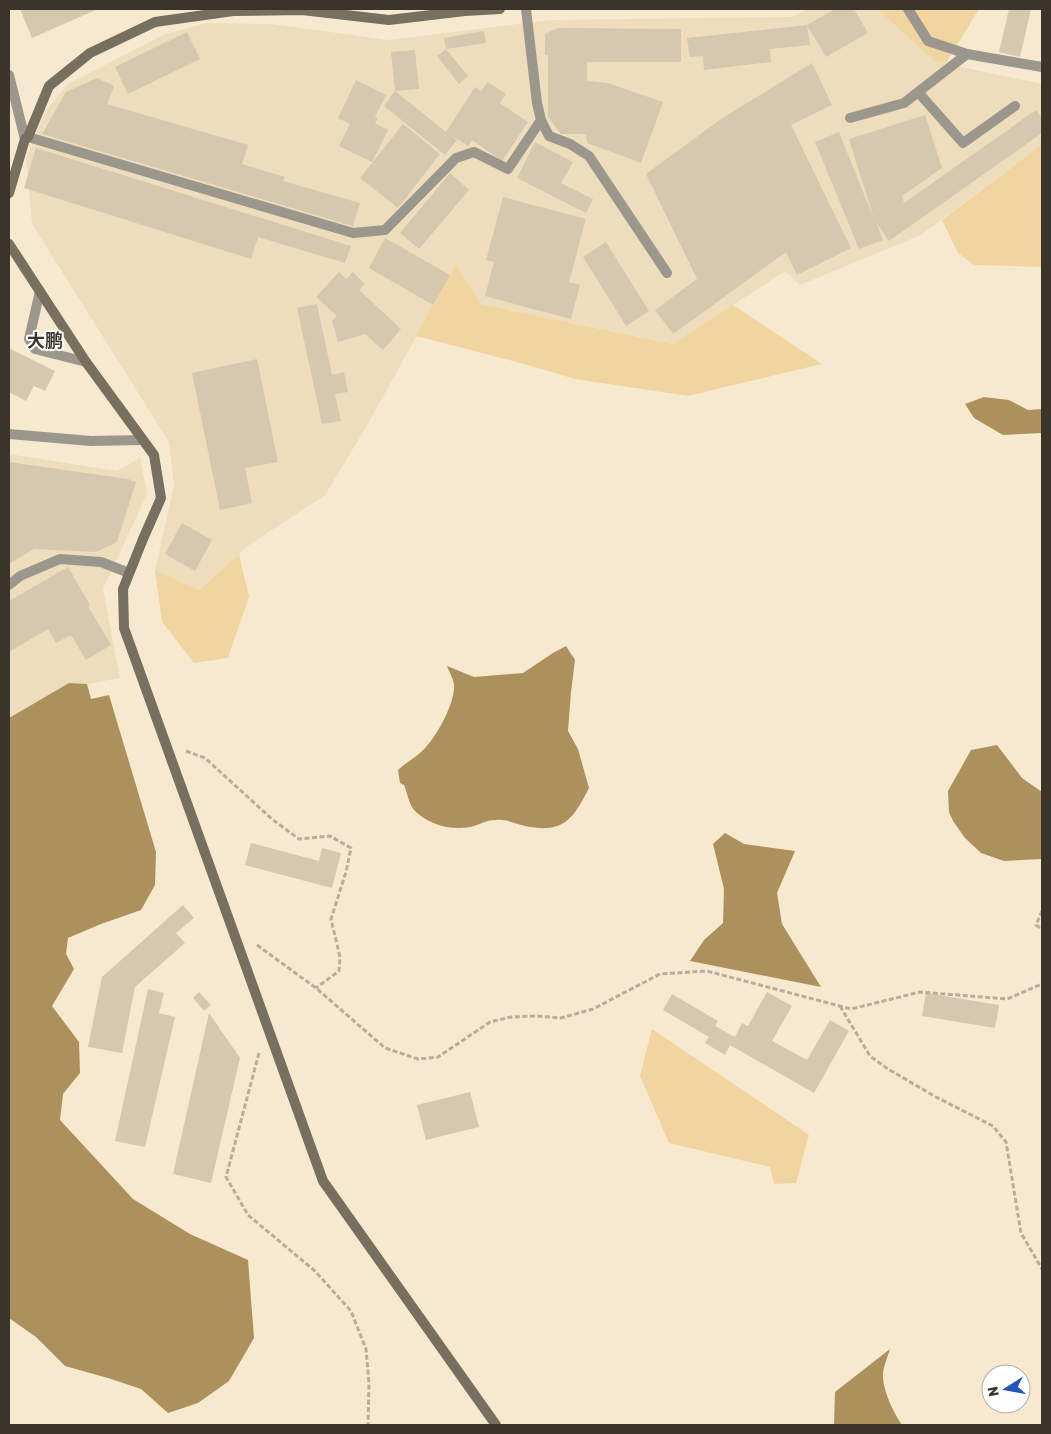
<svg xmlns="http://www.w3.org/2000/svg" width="1051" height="1434" viewBox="0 0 1051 1434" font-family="Rubik,'Noto Sans SC',sans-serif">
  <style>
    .built { fill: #edddbd }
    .green { fill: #f1d5a0 }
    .water { fill: #ac915c }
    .building { fill: #d5c8af }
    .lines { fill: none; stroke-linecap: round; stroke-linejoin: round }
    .path { stroke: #b9ad9a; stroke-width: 3; stroke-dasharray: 5 2.5; stroke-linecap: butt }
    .service { stroke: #9c978c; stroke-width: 10 }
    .minor { stroke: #9c978c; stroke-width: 10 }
    .secondary { stroke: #776f5f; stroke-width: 10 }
    .labels { text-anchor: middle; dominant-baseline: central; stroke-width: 4; stroke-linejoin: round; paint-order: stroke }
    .quarter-label { font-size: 18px; font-weight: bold; fill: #3a342b; stroke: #fff }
  </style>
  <rect width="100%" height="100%" fill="#f7e9d0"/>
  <!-- built -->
  <path class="built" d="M807 9H877L934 61 1042 84V144L921 235 800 285 785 271 674 344 481 304 456 265 365 429 325 495 249 545 199 590 155 570 174 486 169 442 32 224 26 159 45 112 68 84 165 34 207 23 271 24 389 40 551 20 792 17Z
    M9 454 117 471 140 458 147 494 103 589 120 678 87 684 69 683 9 718Z"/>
  <!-- green -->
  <path class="green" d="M877 9H979L946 63 934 61Z
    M1042 144V267L974 265 958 253 942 220Z
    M456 264 481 304 673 344 733 305 822 364 688 396 575 379 517 362 416 336Z
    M239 554 249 597 228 658 194 663 162 622 155 570 199 590Z
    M652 1029 809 1135 796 1183 774 1184 770 1167 669 1143 640 1076Z"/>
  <!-- water -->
  <path class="water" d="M984 397 1009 400 1028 410 1042 409V433L1003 435 974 418 965 404Z
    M566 646 575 660 571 692 568 731 578 749 589 788C573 819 564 834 525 826 514 824 508 819 496 820 485 820 480 825 470 827 451 831 427 824 414 810 409 804 407 792 404 785L400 783 398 770C405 763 412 760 420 753 434 742 456 703 454 684 453 678 449 672 447 666L474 677 523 673 553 653Z
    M69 683 87 684 91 699 109 695 156 852 155 885 141 910 101 924 68 938 66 954 74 969 52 1006 79 1042 80 1073 63 1094 60 1120 133 1199 190 1234 248 1260 254 1338 229 1381 198 1403 168 1413 141 1389 108 1378 65 1366 36 1337 9 1318V718Z
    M997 745 1022 778 1042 792V859L1004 861 981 853 965 838 953 821 949 812 948 791 971 750Z
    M725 833 744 844 795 851 777 893 782 924 821 987 690 961 704 940 723 923 724 889 713 844Z
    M890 1349C888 1356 884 1365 883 1373 882 1389 893 1412 902 1425H834L835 1392Z"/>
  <!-- building -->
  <path class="building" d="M20 9H98L32 38Z
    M835 9H854L868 33 826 57 807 25 810 45 770 49 771 62 704 70 703 56 690 57 687 38 807 25Z
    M1009 9H1031L1020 57 999 52Z
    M558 28 681 29V62H587V81L608 83 663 102 641 163 587 143 586 134H561L548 117V55H545V34Z
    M484 31 486 43 446 49 468 76 459 84 437 56 446 49 444 38Z
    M187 32 200 59 128 94 115 67Z
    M415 50 419 89 395 91 391 52Z
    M812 63 832 105 791 125 851 248 797 275 786 252 673 334 655 310 697 279 646 174 721 119Z
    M97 78 114 86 107 104 248 145 242 164 285 177 283 181 360 203 353 226 42 134 66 92Z
    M356 80 386 95 375 117 378 118 375 123 388 130 372 162 339 146 350 124 338 118Z
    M488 82 506 94 500 103 528 122 502 161 472 140 468 146 450 134 457 140 445 155 384 106 395 91 446 132 475 87 481 91Z
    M1036 110 1042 119V133L889 241 876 222 883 240 859 249 815 142 839 132 874 219 849 139 925 115 942 168 902 196 904 203Z
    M403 124 440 154 398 208 360 178Z
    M535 142 573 162 561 183 593 199 586 213 517 178Z
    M36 148 351 246 345 263 258 237 251 259 24 188Z
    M450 173 469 190 419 249 400 233Z
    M503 197 586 219 569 282 580 285 571 319 485 296 494 262 486 260Z
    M385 238 450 275 433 305 369 268Z
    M606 242 649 311 626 326 583 257Z
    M339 272 346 279 353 272 365 284 359 290 401 329 383 350 365 334 338 342 332 321 337 316 316 297Z
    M317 304 332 375 344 372 348 392 335 394 341 421 322 424 297 308Z
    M9 348 55 371 45 391 34 386 26 401 9 392Z
    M257 359 278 462 245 468 252 503 220 510 192 373Z
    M9 462 128 479 136 482 117 542 96 552 34 549 9 564Z
    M182 523 212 540 195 571 165 554Z
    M68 567 90 605 88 606 111 645 86 660 71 635 56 643 48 629 9 652V601Z
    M251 843 319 861 322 848 341 853 332 888 245 865Z
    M183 905 194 918 176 933 185 943 135 987 122 1053 88 1047 102 977Z
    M148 989 164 993 159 1013 175 1017 145 1147 115 1141Z
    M199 992 211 1005 204 1011 193 998Z
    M767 992 792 1006 772 1041 807 1060 830 1020 849 1031 814 1093 730 1045 725 1055 705 1043 709 1037 663 1010 672 994 718 1021 715 1026 735 1037 742 1023 748 1026Z
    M926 993 999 1005 995 1028 922 1016Z
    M209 1013 240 1058 211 1183 173 1174Z
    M470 1092 479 1127 426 1140 417 1105Z"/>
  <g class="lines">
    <!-- path -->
    <path class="path" d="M186 751 205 758 273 820 299 839 330 836 351 848 346 872 331 919 340 957 339 971 316 988
      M1042 911 1036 925 1042 929
      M257 945 316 988 385 1048 418 1059 438 1057 490 1022 511 1017 536 1016 561 1018 593 1009 660 974 707 971 851 1009 920 992 1007 999 1042 984
      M840 1006 870 1056 888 1069 936 1097 993 1126 1006 1142 1021 1233 1042 1269
      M259 1053 226 1177 248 1215 315 1271 351 1311 366 1349 369 1383 368 1425"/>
    <!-- service -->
    <path class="service" d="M526 9 537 103 541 120 549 136 570 144 589 156 667 273
      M918 92 963 143 1015 106
      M850 118 904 103 967 54
      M28 137 353 233 385 230 456 158 474 152 508 169 541 120
      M40 291 29 339 35 349 86 362"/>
    <!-- minor -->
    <path class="minor" d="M908 9 928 41 967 54 1042 67
      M9 75 25 139
      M9 434 91 441 143 440
      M9 585 20 576 60 559 101 562 129 573"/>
    <!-- secondary -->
    <path class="secondary" d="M9 193 25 139 28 137 49 86 90 53 155 22 233 11 302 10 389 20 465 11 500 9
      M9 244 86 362 154 455 161 498 143 539 123 589 124 628 323 1181 496 1425"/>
  </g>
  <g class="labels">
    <!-- quarter labels -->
    <g class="quarter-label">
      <text x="45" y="341">大鹏</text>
    </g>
  </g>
  <!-- border -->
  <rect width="1051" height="1434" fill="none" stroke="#3a342b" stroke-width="20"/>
  <!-- north arrow -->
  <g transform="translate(1006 1389) rotate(259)"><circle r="24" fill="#ffffff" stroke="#b0aeaa"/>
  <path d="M0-4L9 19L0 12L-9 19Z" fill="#2353c1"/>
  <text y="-8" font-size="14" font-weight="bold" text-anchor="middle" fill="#3a342b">N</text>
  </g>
</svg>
